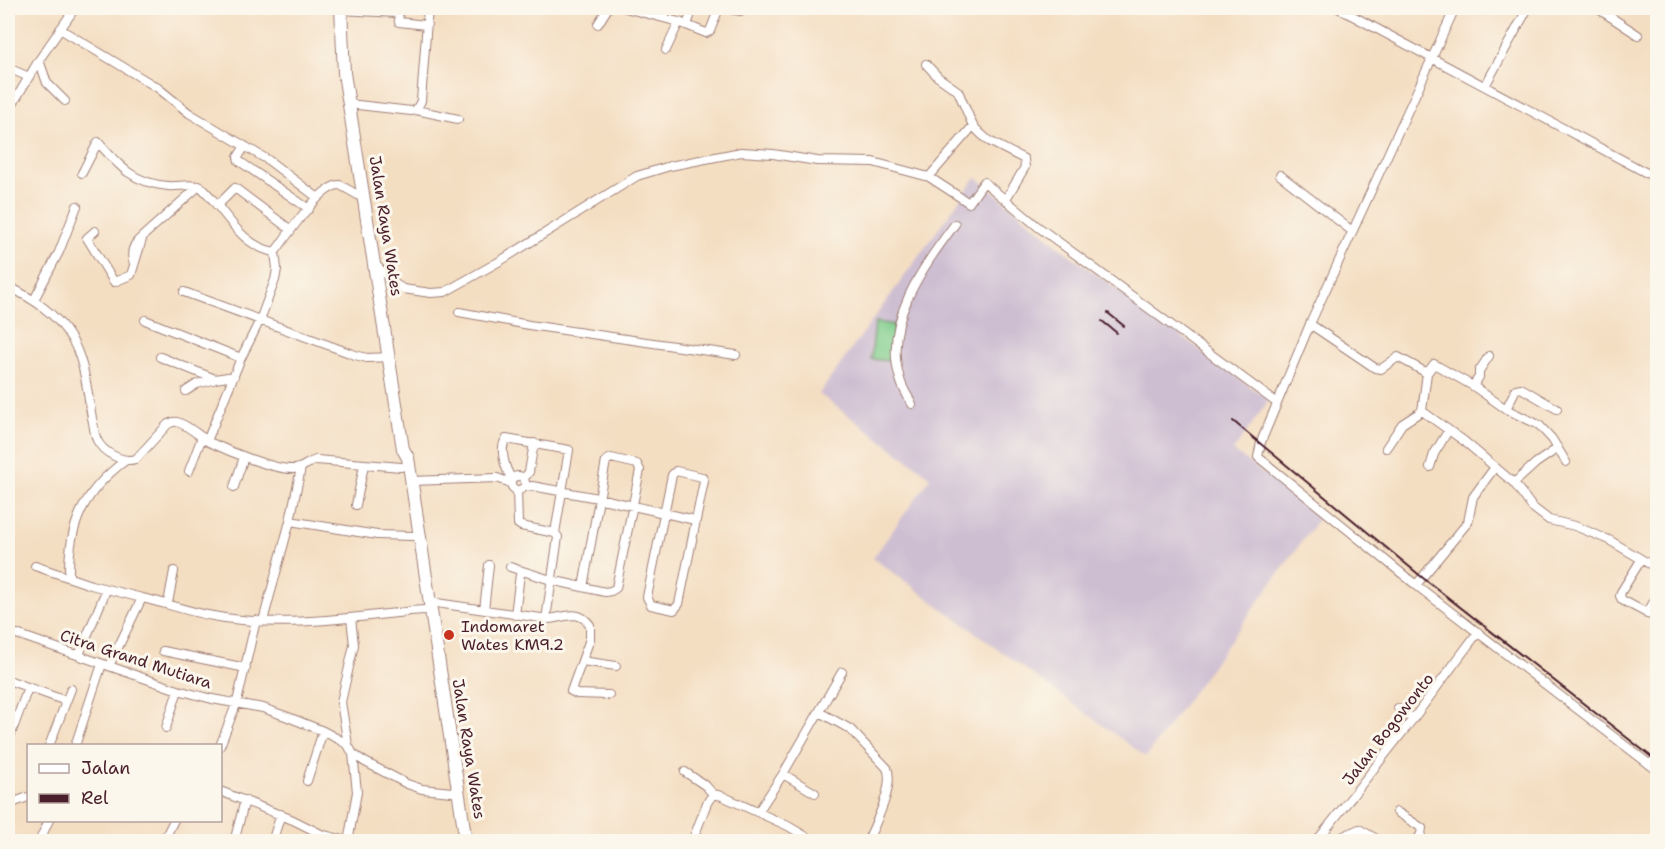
<svg xmlns="http://www.w3.org/2000/svg" width="1665" height="849" viewBox="0 0 1665 849" font-family="'Shantell Sans',sans-serif">
  <style>
    .industrial { fill: #cebed2 }
    .green { fill: #81ce8d; stroke: #66765c; stroke-width: 1.5 }
    .lines { fill: none; stroke-linecap: round; stroke-linejoin: round }
    .minor-casing { stroke: #9f7e76; stroke-width: 10 }
    .trunk-casing { stroke: #9f7e76; stroke-width: 14 }
    .minor { stroke: #fff; stroke-width: 8 }
    .trunk { stroke: #fff; stroke-width: 12 }
    .rail { stroke: #4a1f2b; stroke-width: 2 }
    .poi-dot { fill: #c8321e; stroke: #fbf7ec; stroke-width: 2 }
    .labels { text-anchor: middle; dominant-baseline: central; stroke-width: 6; stroke-linejoin: round; paint-order: stroke }
    .street-label { font-size: 16px; fill: #4a1f2b; stroke: #fbf7ec }
    .poi-label { font-size: 16px; fill: #4a1f2b; stroke: #fbf7ec; text-anchor: start }
  </style>
  <rect width="100%" height="100%" fill="#fbf7ec"/>
  <filter id="ink" filterUnits="userSpaceOnUse"><feTurbulence type="fractalNoise" baseFrequency=".0167" numOctaves="2"/><feDisplacementMap in="SourceGraphic" scale="12" xChannelSelector="R" yChannelSelector="G"/><feConvolveMatrix kernelMatrix="1 2 1 2 8 2 1 2 1" color-interpolation-filters="sRGB"/></filter>
  <filter id="wash" filterUnits="userSpaceOnUse"><feTurbulence type="fractalNoise" baseFrequency=".008" numOctaves="4" result="noise"/><feDisplacementMap in="SourceGraphic" scale="24" xChannelSelector="R" yChannelSelector="G"/><feGaussianBlur stdDeviation="1.35" result="paint"/><feColorMatrix in="noise" values="0 0 0 0 0 0 0 0 0 0 0 0 0 0 0 0 0 1.4 0 .05"/><feComposite in="paint" operator="in"/></filter>
  <g filter="url(#wash)">
    <rect width="100%" height="100%" fill="#f4dec2"/>
    <!-- industrial -->
    <path class="industrial" d="M976 177 1066 252 1269 400 1233 451 1321 515 1146 757 873 558 931 477 819 394Z"/>
    <!-- green -->
    <path class="green" d="M875 322 895 325 890 361 871 359Z"/>
  </g>
  <g filter="url(#ink)">
    <g class="lines">
      <defs>
        <path id="minor" d="M625 8 679 22 706 33 710 31 719 8
          M724 8 740 11 746 8
          M1338 8 1658 179
          M1455 8 1310 324 1261 442 1258 457 1416 585 1658 771
          M1597 8 1638 35
          M341 10 398 13 399 22 426 25
          M664 17 667 8
          M598 24 608 8
          M687 25 693 8
          M60 29 158 88 189 113 268 160 318 198
          M666 50 679 22
          M39 60 47 83 65 101
          M926 64 938 77 958 91 973 126 981 134 989 141 1024 159 1025 167 1006 199
          M8 68 29 77
          M1485 86 1528 8
          M349 104 411 111 416 110 421 101 428 8
          M416 110 458 119
          M8 112 39 60 75 8
          M245 146 238 157 239 161 309 209
          M82 173 98 142C119 166 133 183 168 186 179 187 190 183 201 187 225 209 239 246 275 252
          M1280 175 1352 231
          M929 177 969 203 984 182 1037 226 1277 403
          M217 206 235 188 291 230
          M95 231 87 238 114 282 131 275 143 236 199 186
          M374 263 395 284 403 289 431 293 445 292 500 261 637 176 670 166 741 152 773 154 817 161 873 162 929 177 973 126
          M134 264C130 253 133 244 142 237
          M8 286C33 299 55 312 71 338 85 361 87 391 92 418 94 425 94 434 97 440 103 453 123 463 136 459L168 424C171 423 173 421 177 422 188 425 199 436 209 442 228 451 274 470 294 469 302 469 308 462 316 460L401 467
          M184 292 355 355 367 358 390 357
          M34 300 59 252 77 206
          M459 312 529 325 736 355
          M145 320 241 358
          M1310 324 1375 368 1381 369 1398 357 1427 373 1422 411 1402 424 1386 448
          M160 357 215 379 234 376
          M1427 373 1434 364 1473 386 1506 409 1539 425 1552 439 1566 462
          M1473 386 1479 377V371L1489 356
          M186 391 197 384 213 380
          M912 404C908 396 902 388 900 379 882 322 923 267 955 224
          M1506 409 1516 389 1521 388 1557 409
          M1422 411 1464 441 1514 483 1532 507 1549 520 1575 526 1609 540 1658 569
          M207 441 241 358 260 320 275 280 277 269 275 252C287 236 320 185 340 185L363 198
          M1430 467 1434 454 1448 431
          M189 471 202 437
          M676 471 702 477 704 481 679 604 674 610 651 605 647 597 672 475Z
          M511 483a7 7 0 1 1 14 0a7 7 0 1 1-14 0Z
          M524 478 529 472 534 443
          M512 479C505 470 499 448 506 439L569 450 555 533
          M411 481 497 478 511 483
          M1514 483 1536 463 1558 448
          M234 487 244 457
          M525 487 532 486 598 498 695 520
          M517 490 518 524 521 526 555 533 558 537 546 619
          M356 505 364 465
          M290 521 377 535 413 536
          M1641 560 1621 592 1620 596 1622 600 1658 619
          M35 566 91 585 142 598 109 666
          M510 567 551 580 605 592 611 591 616 588 640 470 637 464 611 458 606 461 583 587
          M69 577C68 524 84 491 126 460
          M1416 585 1468 522 1473 497 1495 467
          M142 598C166 603 189 612 213 616 277 628 343 619 406 612
          M429 602 548 619C564 618 578 608 590 625V639L571 691 577 694 609 695
          M168 603 174 571
          M484 610 489 565
          M410 611 424 610
          M1647 614 1658 594
          M515 615 520 574
          M263 621 290 521 301 468
          M8 631 178 690 212 699 263 708 288 717 323 731 338 739 348 745 353 754 365 762 407 784 422 789 452 792
          M163 651 246 668
          M79 655 105 593
          M582 661 616 666
          M8 680 66 701
          M1398 708 1413 719
          M819 712 850 729 887 768C895 785 875 825 867 842
          M166 728 178 690
          M8 742 28 688
          M348 745 341 702 354 645 351 618
          M49 746 71 689
          M75 746 102 664
          M220 746 237 702 256 620
          M1650 765 1658 755
          M685 772 706 786 713 794
          M783 774 815 793
          M307 781 323 731
          M220 791 293 820 321 834 351 842
          M12 803 28 797
          M758 812 783 774 842 672
          M1397 812 1422 828 1421 834 1416 842
          M1337 839 1359 829 1382 842
          M39 842 49 820
          M163 842 174 820
          M234 842 245 800
          M272 842 281 814
          M348 842 357 792 353 754
          M692 842 707 803 713 794 722 796 788 826 815 842
          M1316 842 1413 719 1478 632"/>
        <path id="trunk" d="M341 8 344 73 403 449 408 458 466 842"/>
      </defs>
      <!-- minor casing -->
      <use href="#minor" class="minor-casing"/>
      <!-- trunk casing -->
      <use href="#trunk" class="trunk-casing"/>
      <!-- minor -->
      <use href="#minor" class="minor"/>
      <!-- trunk -->
      <use href="#trunk" class="trunk"/>
      <!-- rail -->
      <path class="rail" d="M1108 313 1124 326
        M1102 321 1117 333
        M1233 421 1423 578 1658 762"/>
    </g>
  </g>
  <!-- markers -->
  <circle class="poi-dot" cx="449" cy="635" r="6"/>
  <g class="labels">
    <!-- street labels -->
    <g class="street-label">
      <text transform="translate(386 226) rotate(81)">Jalan Raya Wates</text>
      <text transform="translate(136 659) rotate(18)">Citra Grand Mutiara</text>
      <text transform="translate(1388 729) rotate(-52)">Jalan Bogowonto</text>
      <text transform="translate(469 749) rotate(81)">Jalan Raya Wates</text>
    </g>
    <!-- poi labels -->
    <g class="poi-label">
      <text x="461" y="626">Indomaret<tspan x="461" dy="18">Wates KM9.2</tspan></text>
    </g>
  </g>
  <!-- margin -->
  <rect width="1665" height="849" fill="none" stroke="#fbf7ec" stroke-width="30"/>
  <!-- legend -->
  <rect x="27" y="744" width="195" height="78" fill="#fbf7ec" stroke="#b4a19f" stroke-width="1.5"/>
  <rect x="39" y="764" width="30" height="9" fill="#ffffff" stroke="#b4a19f" stroke-width="1.5"/>
  <text x="81" y="774" font-size="18" fill="#4a1f2b">Jalan</text>
  <rect x="39" y="794" width="30" height="9" fill="#4a1f2b" stroke="#b4a19f" stroke-width="1.5"/>
  <text x="81" y="804" font-size="18" fill="#4a1f2b">Rel</text>
</svg>
